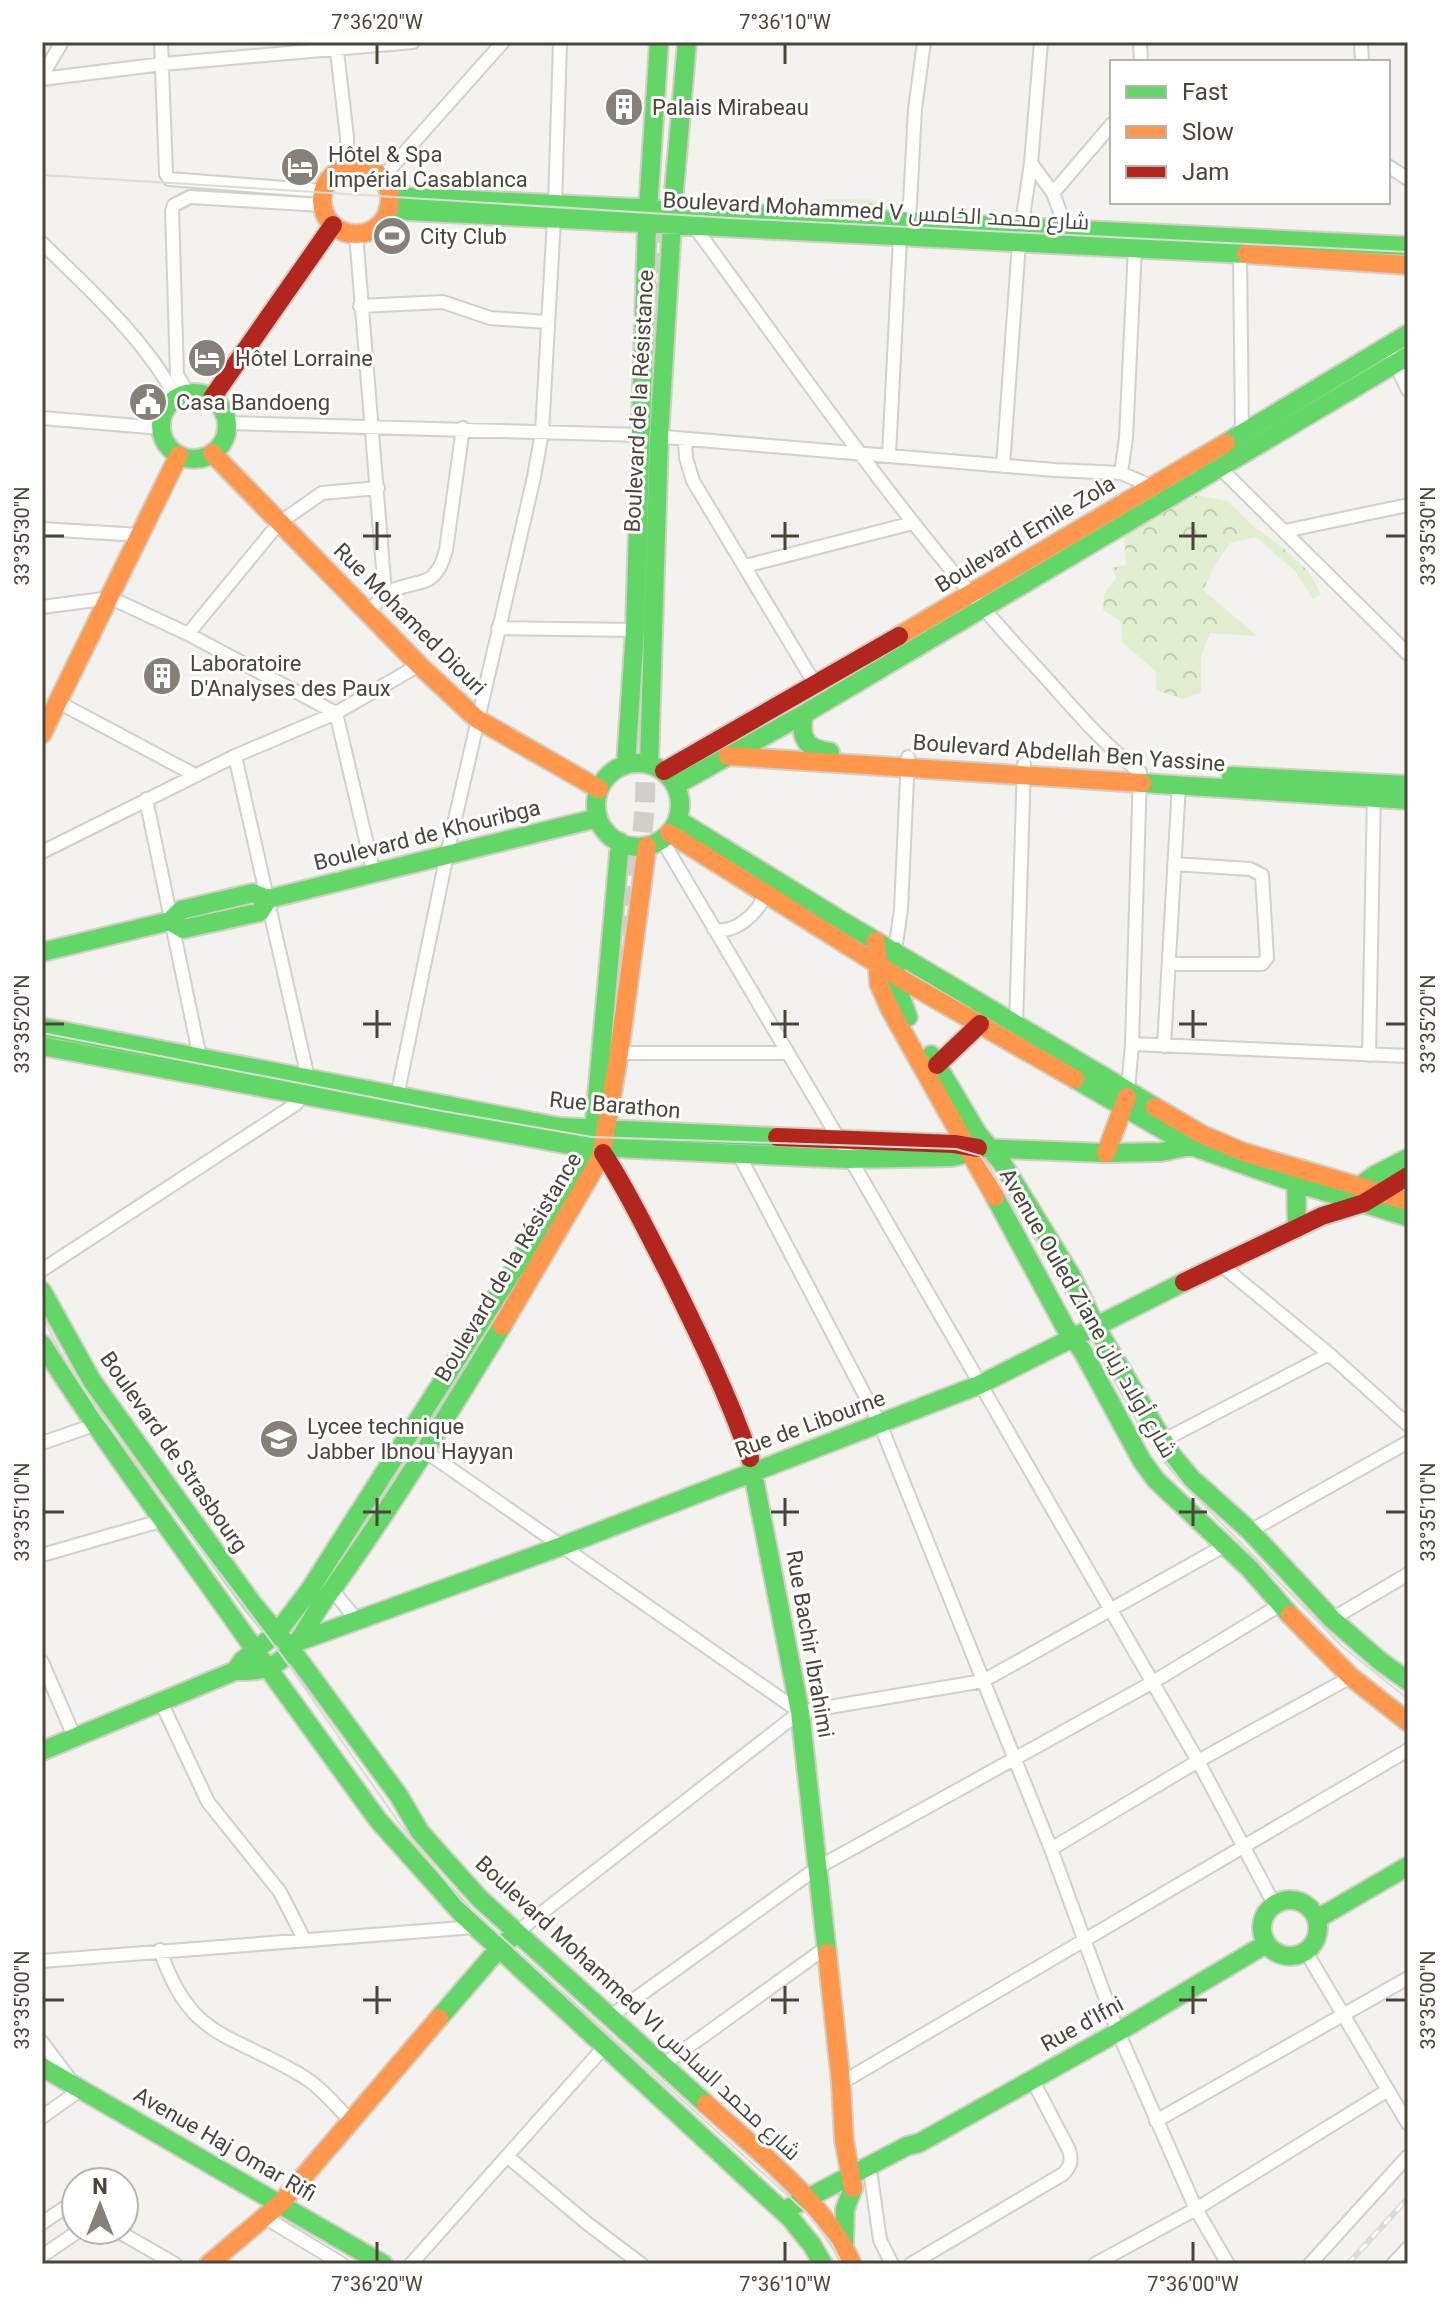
<svg xmlns="http://www.w3.org/2000/svg" width="1450" height="2306" viewBox="0 0 1450 2306" font-family="Roboto,Cairo,sans-serif">
  <style>
    .forest { fill: url(#forest-crowns) }
    .lines { fill: none; stroke-linecap: round; stroke-linejoin: round }
    .primary-tunnel { stroke: #d2cfca; stroke-width: 20; stroke-dasharray: 20 10; stroke-linecap: butt }
    .street-casing { stroke: #d2d0cb; stroke-width: 16 }
    .fast-casing { stroke: #d3cfc5; stroke-width: 22 }
    .slow-casing { stroke: #d3cfc5; stroke-width: 22 }
    .jam-casing { stroke: #d3cfc5; stroke-width: 22 }
    .street { stroke: #fdfdfc; stroke-width: 12 }
    .fast { stroke: #63d668; stroke-width: 18 }
    .slow { stroke: #ff974d; stroke-width: 18 }
    .jam { stroke: #b3261e; stroke-width: 18 }
    .tram { stroke: #dbdbda; stroke-width: 2 }
    .rail-casing { stroke: #dbdbda; stroke-width: 6 }
    .rail { stroke: #fff; stroke-width: 3; stroke-dasharray: 9; stroke-linecap: butt }
    .ticks { fill: none; stroke: #4b4439; stroke-width: 3 }
    .labels { text-anchor: middle; dominant-baseline: central; stroke-width: 6; stroke-linejoin: round; paint-order: stroke }
    .poi-label { font-size: 22px; fill: #4b4439; stroke: #fff; text-anchor: start }
    .street-label { font-size: 22px; fill: #4b4439; stroke: #fff }
    .neatline { fill: none; stroke: #4b4439; stroke-width: 3 }
    .ticks-label { font-size: 20px; text-anchor: middle; fill: #4b4439 }
  </style>
  <defs>
    <pattern id="forest-crowns" width="20" height="18" patternUnits="userSpaceOnUse" patternTransform="scale(2)"><rect width="20" height="18" fill="#e1eecf"/><path d="M2 6a3 3 0 1 1 6 0M12 15a3 3 0 1 1 6 0" fill="none" stroke="#c3cdb2"/></pattern>
  </defs>
  <rect width="100%" height="100%" fill="#f4f2ee"/>
  <!-- forest -->
  <path class="forest" d="M825 199 895 200V211L823 207Z
    M1198 495 1227 501 1252 525 1283 548 1309 572 1321 594 1313 599 1295 571 1256 537 1230 543 1215 565 1203 590 1257 636 1210 633 1201 656V693L1182 699 1156 690 1157 672 1122 642 1121 621 1103 610 1104 594 1116 578 1112 568 1126 565 1124 529Z"/>
  <g class="lines">
    <!-- primary-tunnel -->
    <path class="primary-tunnel" d="M652 363 663 207
      M640 742 642 662
      M640 862 645 803 646 746
      M618 965 633 846"/>
    <defs>
      <path id="street" d="M161 42 166 174 169 179 323 191
        M1140 42 1141 62
        M1361 42 1362 62
        M336 43 347 137V167
        M42 76 62 42
        M42 79 163 64 413 42
        M1031 163 1041 42
        M1388 166 1408 179
        M382 178 503 42
        M1053 193 1112 124
        M555 205 560 42
        M909 222 915 109 924 42
        M694 226C804 376 910 532 1037 668 1070 704 1101 743 1140 772L1132 1044 1128 1090
        M356 234 385 593
        M42 243C88 288 146 340 176 398
        M1240 253 1242 433
        M360 306 443 302 490 318 548 322
        M1392 357 1408 390
        M188 393 177 375 172 211 174 205 190 197 322 205
        M42 418 161 428
        M226 423 641 435 1055 470 1121 473 1151 486
        M685 440 686 458 693 481 815 684
        M889 455 900 238
        M1003 466 1019 243 1031 163 1053 193 1066 228
        M1219 467 1408 654
        M1121 473 1126 438 1135 247
        M42 529 140 535
        M1285 531 1408 505
        M745 566 913 523
        M42 607 111 598 188 634 336 713 374 874
        M369 612C374 607 380 597 387 593 415 577 435 593 446 550L463 428
        M498 628 635 630
        M188 634 279 523 322 493 378 488
        M58 702 195 775
        M146 799 200 1058
        M662 840 840 1141 1198 1761 1274 1904
        M42 852 235 756 336 713 419 665
        M714 929C733 935 761 913 764 893
        M895 951 901 909 908 757
        M1169 964H1262L1267 958 1262 875 1250 869 1174 864
        M1016 1025 1024 764
        M1132 1044 1408 1056
        M1164 1046 1179 784
        M619 1053H786
        M1369 1055 1374 791
        M397 1097 447 854 534 477 542 432 554 219
        M738 1153 880 1424 1051 1849 1118 2032 1196 2209 1228 2264
        M1220 1264 1329 1354 1408 1425
        M42 1270 296 1104 307 1090 308 1078 235 756
        M1162 1441 1329 1354
        M42 1443 94 1425
        M425 1451 800 1712 983 1681 1224 1546
        M1250 1531 1408 1442
        M42 1555 164 1520
        M333 1591 357 1620
        M1332 1619 1408 1574
        M42 1662 71 1729
        M161 1702 208 1802 280 1892 304 1939
        M1051 1849 1198 1761 1351 1677
        M517 1932 800 1712
        M160 1950C190 2039 228 2032 299 2074 319 2085 334 2104 350 2120
        M1306 1952 1408 2124
        M42 1961 475 1927
        M611 2016 817 1868 1153 1682 1280 1605
        M42 2042 69 2078
        M663 2065 824 1949
        M841 2083 1408 1750
        M42 2117 80 2090
        M1156 2121 1408 1978
        M507 2156 588 2224 641 2264
        M871 2177 880 2240 892 2264
        M264 2217 342 2264
        M42 2223 66 2207 76 2208
        M116 2230 175 2264
        M42 2256 80 2230
        M411 2264 605 2046
        M911 2264 1063 2174C1071 2166 1072 2160 1069 2150L1032 2079
        M1095 2264 1196 2209 1388 2090
        M1310 2264 1408 2156
        M1393 2264 1408 2248"/>
      <path id="fast" d="M390 196 1408 246
        M388 210 1246 254
        M161 426a33 33 0 1 1 66 0a33 33 0 1 1-66 0Z
        M1226 443 1408 334
        M804 714C799 738 806 749 830 752
        M596 805a42 42 0 1 1 84 0a42 42 0 1 1-84 0Z
        M626 764 635 630 647 224 659 42
        M649 764 659 437 674 191 687 42
        M1231 776 1408 785
        M1142 783 1408 800
        M676 785 804 714 1408 356
        M678 820 842 921 1155 1107
        M170 921 183 929 260 912 268 899
        M895 951 896 984 908 1017
        M42 952 170 921 181 910 253 893 268 899 598 818
        M42 1027 560 1127 777 1137
        M42 1046 575 1146 849 1159 952 1157 974 1152
        M931 1055 978 1134 1002 1163 1072 1277 1096 1327 1171 1454 1191 1478 1250 1531 1332 1619 1380 1661 1408 1681
        M1075 1079 1191 1146 1296 1183 1408 1217
        M978 1148 1106 1153 1161 1152 1191 1146
        M1296 1183 1297 1228
        M1349 1194 1375 1175 1408 1158
        M995 1197 1065 1327 1083 1352 1142 1461 1156 1480 1250 1569 1290 1615
        M42 1291 92 1381 252 1603 277 1633
        M42 1344C109 1449 184 1548 255 1650
        M750 1458 800 1712 827 1953
        M285 1641 399 1796 420 1832 479 1898 706 2104
        M300 1641 562 1546 979 1385 1184 1282
        M262 1660 378 1820 464 1916 791 2219 812 2245 823 2264
        M235 1671 243 1660 277 1633 309 1591 589 1152 594 1130 620 842
        M42 1751 235 1671C252 1671 267 1671 281 1660 299 1646 308 1624 320 1606 386 1516 444 1421 502 1326
        M1262 1928a28 28 0 1 1 56 0a28 28 0 1 1-56 0Z
        M1317 1919 1408 1866
        M439 2018 496 1952 517 1932
        M42 2067 383 2264
        M783 2211 907 2146 919 2143 1118 2032 1266 1944
        M844 2245 845 2209 853 2188"/>
      <path id="slow" d="M322 200a34 34 0 1 1 68 0a34 34 0 1 1-68 0Z
        M1246 254 1408 265
        M212 453 419 665 477 719 599 789
        M899 636 1226 443
        M42 734 179 455
        M728 756 1142 783
        M669 833 906 982 1075 1079
        M876 941 879 984 890 1009 995 1197
        M1155 1107 1201 1134 1243 1152 1408 1201
        M1106 1153 1127 1097
        M502 1326 601 1157 619 1053 647 846
        M1290 1615 1351 1677 1408 1722
        M827 1953 841 2083 844 2140 853 2188
        M706 2104C754 2148 826 2203 852 2264
        M209 2264 281 2203 439 2018"/>
      <path id="jam" d="M212 398 333 225
        M664 771 899 636
        M937 1065 980 1024
        M777 1137 954 1144 978 1148
        M603 1153C628 1191 647 1232 668 1272 698 1333 728 1394 750 1458
        M1184 1282 1322 1216 1364 1203 1408 1176"/>
    </defs>
    <!-- street casing -->
    <use href="#street" class="street-casing"/>
    <!-- fast casing -->
    <use href="#fast" class="fast-casing"/>
    <!-- slow casing -->
    <use href="#slow" class="slow-casing"/>
    <!-- jam casing -->
    <use href="#jam" class="jam-casing"/>
    <!-- street -->
    <use href="#street" class="street"/>
    <!-- fast -->
    <use href="#fast" class="fast"/>
    <!-- slow -->
    <use href="#slow" class="slow"/>
    <!-- jam -->
    <use href="#jam" class="jam"/>
    <!-- tram -->
    <path class="tram" d="M42 175 730 218 1408 252
      M42 1033 442 1111 592 1137 956 1149 981 1156 1038 1244 1140 1427 1184 1485 1343 1647 1408 1699
      M42 1316 60 1351 101 1416 283 1657 402 1827 462 1901 806 2212 832 2244 842 2264"/>
    <defs>
      <path id="rail" d="M1348 2264 1408 2198"/>
    </defs>
    <!-- rail casing -->
    <use href="#rail" class="rail-casing"/>
    <!-- rail -->
    <use href="#rail" class="rail"/>
  </g>
  <!-- ticks -->
  <path class="ticks" d="M377 44V64M785 44V64M377 522V550M785 522V550M1193 522V550M44 536H64M363 536H391M771 536H799M1179 536H1207M1386 536H1406M377 1010V1038M785 1010V1038M1193 1010V1038M44 1024H64M363 1024H391M771 1024H799M1179 1024H1207M1386 1024H1406M377 1498V1526M785 1498V1526M1193 1498V1526M44 1512H64M363 1512H391M771 1512H799M1179 1512H1207M1386 1512H1406M377 1986V2014M785 1986V2014M1193 1986V2014M44 2000H64M363 2000H391M771 2000H799M1179 2000H1207M1386 2000H1406M377 2242V2262M785 2242V2262M1193 2242V2262"/>
  <!-- icons -->
  <defs>
    <symbol id="building-disc" viewBox="-11 -11 22 22"><circle r="9.5" fill="#868178" stroke="#fff"/><path d="M-4-6H4V6H1V3H-1V6H-4ZM-2.5-4.3h1.7v1.8h-1.7ZM.8-4.3h1.7v1.8H.8ZM-2.5-1h1.7V.8h-1.7ZM.8-1h1.7V.8H.8Z" fill="#fff"/></symbol>
    <symbol id="hotel-disc" viewBox="-11 -11 22 22"><circle r="9.5" fill="#868178" stroke="#fff"/><path d="M-6-4.5h1.5V1H6V5H4.5V3h-9V5H-6ZM-4 0a1.8 1.8 0 1 1 3.6 0ZM.5 0V-2.5h3Q6-2.5 6 0Z" fill="#fff"/></symbol>
    <symbol id="stadium-disc" viewBox="-11 -11 22 22"><circle r="9.5" fill="#868178" stroke="#fff"/><path d="M0-5a6.5 5 0 1 0 0 10a6.5 5 0 1 0 0-10ZM-3.5-1.8h7v3.6h-7Z" fill="#fff"/></symbol>
    <symbol id="civic-disc" viewBox="-11 -11 22 22"><circle r="9.5" fill="#868178" stroke="#fff"/><path d="M-.6-6.5H3V-4.5H.6V-3L4-1V1h2V6H-6V1h2V-1L-.6-3ZM-1.2 2.5V6h2.4V2.5Z" fill="#fff"/></symbol>
    <symbol id="university-disc" viewBox="-11 -11 22 22"><circle r="9.5" fill="#868178" stroke="#fff"/><path d="M0-5L7-2L0 1L-7-2ZM-4 1L0 2.5L4 1V4Q0 6-4 4Z" fill="#fff"/></symbol>
  </defs>
  <g fill-rule="evenodd">
    <use href="#building-disc" x="602" y="85" width="44" height="44"/>
    <use href="#hotel-disc" x="278" y="145" width="44" height="44"/>
    <use href="#stadium-disc" x="370" y="214" width="44" height="44"/>
    <use href="#hotel-disc" x="185" y="336" width="44" height="44"/>
    <use href="#civic-disc" x="126" y="380" width="44" height="44"/>
    <use href="#building-disc" x="140" y="654" width="44" height="44"/>
    <use href="#university-disc" x="257" y="1417" width="44" height="44"/>
  </g>
  <g class="labels">
    <!-- poi labels -->
    <g class="poi-label">
      <text x="652" y="107">Palais Mirabeau</text>
      <text x="328" y="154">Hôtel &amp; Spa<tspan x="328" dy="25">Impérial Casablanca</tspan></text>
      <text x="420" y="236">City Club</text>
      <text x="235" y="358">Hôtel Lorraine</text>
      <text x="176" y="402">Casa Bandoeng</text>
      <text x="190" y="663">Laboratoire<tspan x="190" dy="25">D'Analyses des Paux</tspan></text>
      <text x="307" y="1426">Lycee technique<tspan x="307" dy="25">Jabber Ibnou Hayyan</tspan></text>
    </g>
    <!-- street labels -->
    <g class="street-label">
      <text transform="translate(876 211) rotate(3)">Boulevard Mohammed V شارع محمد الخامس</text>
      <text transform="translate(639 401) rotate(-87)">Boulevard de la Résistance</text>
      <text transform="translate(1025 534) rotate(-31)">Boulevard Emile Zola</text>
      <text transform="translate(410 619) rotate(45)">Rue Mohamed Diouri</text>
      <text transform="translate(1069 753) rotate(4)">Boulevard Abdellah Ben Yassine</text>
      <text transform="translate(427 835) rotate(-14)">Boulevard de Khouribga</text>
      <text transform="translate(615 1105) rotate(5)">Rue Barathon</text>
      <text transform="translate(508 1267) rotate(-59)">Boulevard de la Résistance</text>
      <text transform="translate(1088 1313) rotate(60)">Avenue Ouled Ziane شارع أولاد زيان</text>
      <text transform="translate(810 1424) rotate(-20)">Rue de Libourne</text>
      <text transform="translate(174 1452) rotate(55)">Boulevard de Strasbourg</text>
      <text transform="translate(810 1644) rotate(80)">Rue Bachir Ibrahimi</text>
      <text transform="translate(638 2008) rotate(43)">Boulevard Mohammed VI شارع محمد السادس</text>
      <text transform="translate(1082 2024) rotate(-29)">Rue d'Ifni</text>
      <text transform="translate(225 2144) rotate(30)">Avenue Haj Omar Rifi</text>
    </g>
  </g>
  <!-- border -->
  <rect width="1450" height="2306" fill="none" stroke="#ffffff" stroke-width="88"/>
  <!-- legend -->
  <rect x="1110" y="60" width="280" height="144" fill="#ffffff" stroke="#b7b4b0" stroke-width="2"/>
  <rect x="1126" y="86" width="40" height="12" fill="#63d668" stroke="#b7b4b0" stroke-width="2"/>
  <text x="1182" y="100" font-size="24" fill="#4b4439">Fast</text>
  <rect x="1126" y="126" width="40" height="12" fill="#ff974d" stroke="#b7b4b0" stroke-width="2"/>
  <text x="1182" y="140" font-size="24" fill="#4b4439">Slow</text>
  <rect x="1126" y="166" width="40" height="12" fill="#b3261e" stroke="#b7b4b0" stroke-width="2"/>
  <text x="1182" y="180" font-size="24" fill="#4b4439">Jam</text>
  <!-- north arrow -->
  <g transform="translate(100 2206)"><circle r="38" fill="#ffffff" stroke="#b7b4b0" stroke-width="2"/>
  <path d="M0-6L14 30L0 20L-14 30Z" fill="#868178"/>
  <text y="-12" font-size="22" font-weight="bold" text-anchor="middle" fill="#4b4439">N</text>
  </g>
  <rect x="44" y="44" width="1362" height="2218" class="neatline"/>
  <g class="ticks-label">
    <text x="377" y="29">7°36'20"W</text>
    <text x="785" y="29">7°36'10"W</text>
    <text transform="translate(22 536) rotate(-90)" y="7">33°35'30"N</text>
    <text transform="translate(1428 536) rotate(-90)" y="7">33°35'30"N</text>
    <text transform="translate(22 1024) rotate(-90)" y="7">33°35'20"N</text>
    <text transform="translate(1428 1024) rotate(-90)" y="7">33°35'20"N</text>
    <text transform="translate(22 1512) rotate(-90)" y="7">33°35'10"N</text>
    <text transform="translate(1428 1512) rotate(-90)" y="7">33°35'10"N</text>
    <text transform="translate(22 2000) rotate(-90)" y="7">33°35'00"N</text>
    <text transform="translate(1428 2000) rotate(-90)" y="7">33°35'00"N</text>
    <text x="377" y="2291">7°36'20"W</text>
    <text x="785" y="2291">7°36'10"W</text>
    <text x="1193" y="2291">7°36'00"W</text>
  </g>
</svg>
